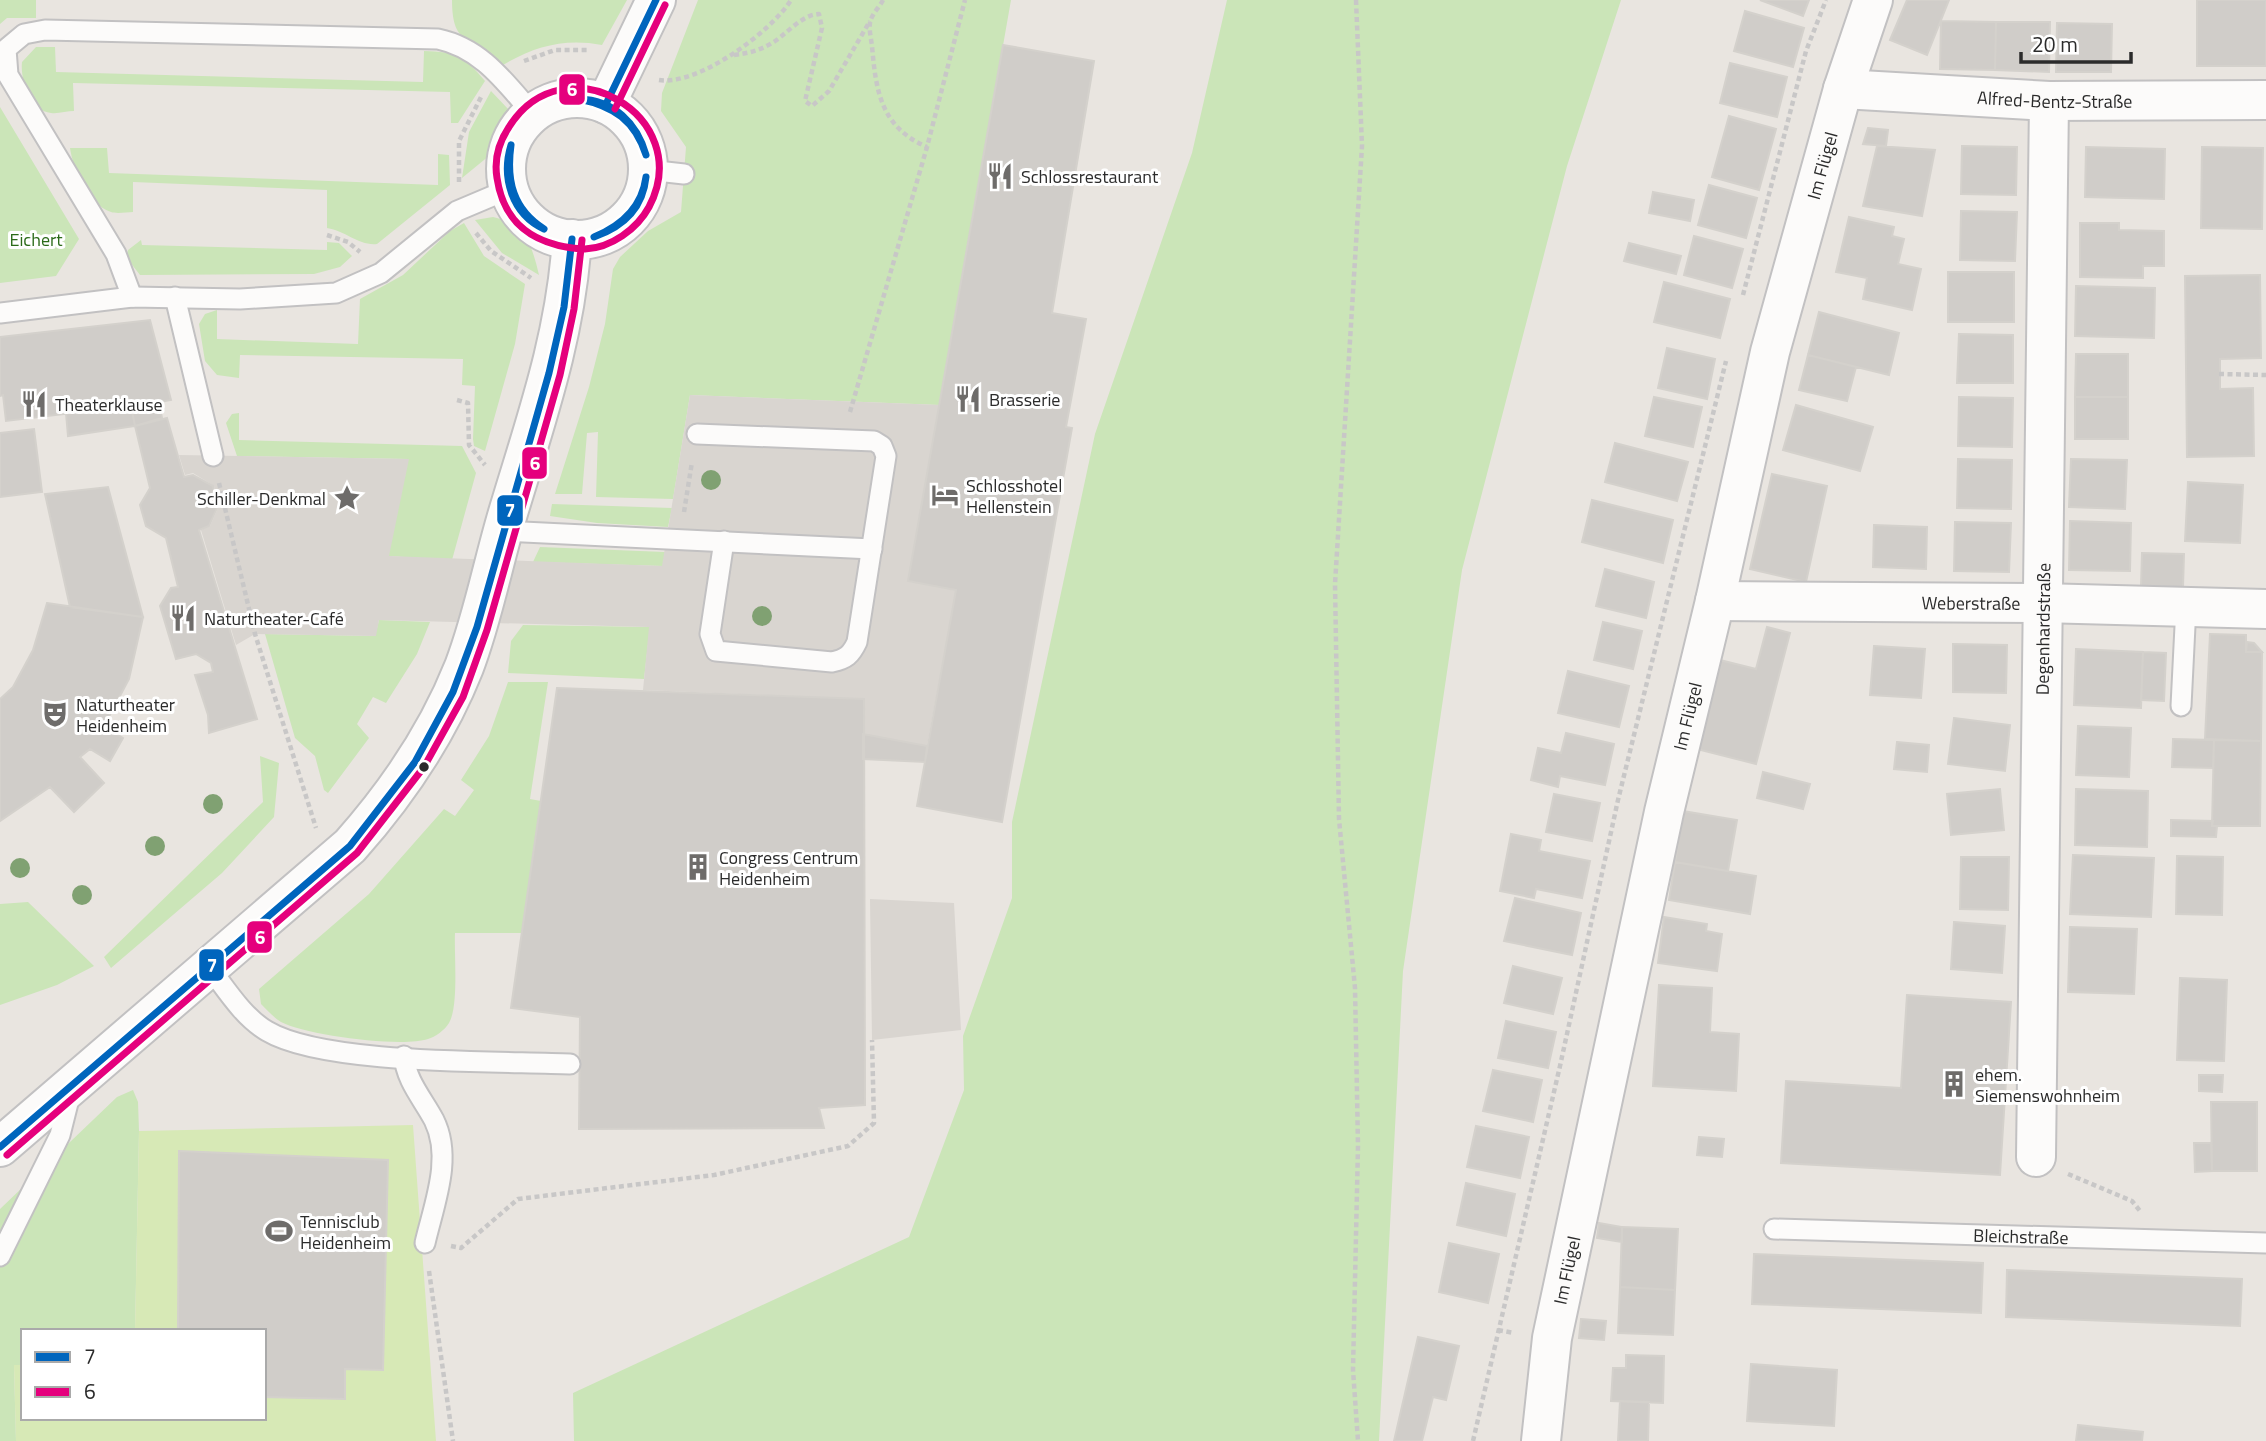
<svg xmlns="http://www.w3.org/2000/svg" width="2266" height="1441" viewBox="0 0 2266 1441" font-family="'Titillium Web',sans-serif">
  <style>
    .green { fill: #cbe5b8 }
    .pitch { fill: #d7e9b6 }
    .plaza { fill: #d9d5d0 }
    .building { fill: #d0cdc9; stroke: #d4d1cc; stroke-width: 2 }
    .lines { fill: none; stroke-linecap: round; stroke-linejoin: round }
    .lane-casing { stroke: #c2c1c2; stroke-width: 23 }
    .street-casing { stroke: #c2c1c2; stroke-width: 42 }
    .path { stroke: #c8c7c7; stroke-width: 4.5; stroke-dasharray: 5 3.5; stroke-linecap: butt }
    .lane { stroke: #fcfbfa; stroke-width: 19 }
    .street { stroke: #fcfbfa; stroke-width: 38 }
    .bus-1-casing { stroke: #fff; stroke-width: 12 }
    .bus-2-casing { stroke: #fff; stroke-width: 12 }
    .bus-1 { stroke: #0065bd; stroke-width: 7 }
    .bus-2 { stroke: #e5007d; stroke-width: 7 }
    .tree { fill: #80a172 }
    .bus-dot { fill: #2b2b2b; stroke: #fff; stroke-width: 2.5 }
    .labels { text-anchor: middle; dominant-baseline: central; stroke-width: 6; stroke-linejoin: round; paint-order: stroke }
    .street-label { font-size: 18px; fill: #2b2b2b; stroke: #fff }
    .poi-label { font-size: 18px; fill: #2b2b2b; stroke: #fff; text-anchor: start }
    .park-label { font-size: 18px; fill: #2a6a18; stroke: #fff }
    .line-badge { stroke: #fff; stroke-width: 2.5 }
    .badge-label { font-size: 19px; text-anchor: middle; font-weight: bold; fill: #fff }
  </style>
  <rect width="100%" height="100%" fill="#e9e5e0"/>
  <!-- green -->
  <path class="green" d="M0 0H36V18H7L0 24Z
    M452 0H627L602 45C565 38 535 46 503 65 474 33 452 51 452 0Z
    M698 0H1011L940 405 690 395 673 499 596 497 598 432 587 433 582 494H555L589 387 605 324 613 269 620 257 648 231 681 212 686 147 661 111 662 93Z
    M1227 0H1621L1567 166 1462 570 1403 971 1379 1441H574L573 1393 909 1237 964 1090 963 1036 1012 898V822L1095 434 1192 153Z
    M36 47H55L56 72 423 82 424 51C457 52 464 56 485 81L458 123H451L450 92 73 83 74 111C67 111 58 114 51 113 30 111 20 79 22 62Z
    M491 91 509 110 495 151 462 178 469 132Z
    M0 107 79 239 56 276 0 283Z
    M70 148H107L109 173 438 185V154L449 155 450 185 377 244C359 246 346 231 327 228V190L133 182V212C127 212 117 214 111 212 88 205 73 169 70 148Z
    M493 217C525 224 532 245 539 275L502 253 475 220Z
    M464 223 484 256 525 284 515 344 485 451 474 446 473 439 475 386 462 385 463 359 240 355 239 378 217 375 205 361 199 324 205 314 217 310V339L358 344 360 299 403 275 450 231Z
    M141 240 142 245 327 250V242L339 243 352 256 340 267 314 274 140 275 126 257 128 250Z
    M239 413V440L462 446 476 473 452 560 388 556 408 459 237 456 226 423 232 414Z
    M552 504 672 508 668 527 597 523 550 516Z
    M540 547 665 552 663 566 533 562Z
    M379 620 430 622 417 654 386 703 373 697 357 724 369 738 328 793 324 790 315 756 295 738 265 634 375 636Z
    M523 625 650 627 644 679 508 673 511 641Z
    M508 682H548L530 799 541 801 522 933H455C454 954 459 1006 449 1023 445 1030 435 1037 428 1039 401 1048 305 1035 281 1022 273 1017 267 1010 261 1004L259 989 369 894 444 809 455 816 474 790 461 780 489 736Z
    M260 756 279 763 274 817 222 873 111 968 104 957 263 802Z
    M28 902 94 966 57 985 0 1005V904Z
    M133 1090 138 1102 139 1131 135 1331H23V1365L14 1366 16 1441H0V1209L117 1097Z"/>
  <!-- pitch -->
  <path class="pitch" d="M413 1125 436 1441H16L14 1365H23V1418H264V1331H135L139 1131Z"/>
  <!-- plaza -->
  <path class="plaza" d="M690 395 940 405 909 581 956 590 927 746 863 734V699L643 690 649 627 379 620 376 636 255 634 236 645 201 530 210 526 218 508 214 486 193 473 185 475 179 455 409 459 389 556 662 566Z
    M870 899 954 903 961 1030 872 1040Z"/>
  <!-- building -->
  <path class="building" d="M1760 0H1809L1803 16Z
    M1907 0H1949L1927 55 1890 40Z
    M2197 0H2266V66H2197Z
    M1745 11 1804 28 1793 67 1734 51Z
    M1941 21 1996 22 1995 70 1940 69Z
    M1996 22H2050L2049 72 1995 70Z
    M2057 23 2112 24 2111 72H2056Z
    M1003 45 1094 61 1052 313 1086 319 1066 427 1072 428 1002 822 917 806 956 590 908 581Z
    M1730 63 1787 77 1777 117 1720 103Z
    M1729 116 1776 129 1759 190 1712 177Z
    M1868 128 1888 130 1886 146 1863 144Z
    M1877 146 1935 150 1922 216 1863 206Z
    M1962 146 2017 147 2016 195 1961 194Z
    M2086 147 2165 149 2164 199 2085 197Z
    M2202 147 2263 148 2262 229 2201 228Z
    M1709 185 1757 198 1746 238 1698 225Z
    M1653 192 1694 200 1690 221 1649 213Z
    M1961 211 2017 212 2015 261 1960 260Z
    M1849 217 1894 227 1892 236 1904 239 1898 264 1921 269 1912 310 1863 299 1867 278 1836 272Z
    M2080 223H2119V230L2164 231V266H2143V278L2080 277Z
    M1694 236 1743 249 1732 288 1684 275Z
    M1629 243 1681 256 1676 274 1624 261Z
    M1948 272H2014V322H1948Z
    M2260 275 2261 358 2220 359V389L2253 388 2254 456 2187 457 2185 276Z
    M1664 282 1730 299 1720 338 1654 322Z
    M2076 286 2155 288 2154 338 2075 336Z
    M1819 312 1899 333 1889 375 1808 355Z
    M150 320 171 400 159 402 162 418 135 426 131 406 6 421 3 395 0 396V337Z
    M1959 334 2013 335V383H1957Z
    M1667 348 1715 359 1707 399 1658 388Z
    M2076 354H2128V397H2075Z
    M1808 355 1856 367 1847 401 1799 390Z
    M1654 397 1702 407 1693 447 1645 436Z
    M1959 397 2013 398 2012 447 1958 446Z
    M2075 397H2128V439H2075Z
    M1796 405 1873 427 1860 471 1783 450Z
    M131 406 135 426 68 436 66 413Z
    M167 418 184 477 193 475 213 486 217 508 209 526 199 530 257 719 209 733 208 715 195 675 213 672 211 663 196 654 176 659 160 606 171 588 178 587 166 538 146 526 140 505 150 488 135 426Z
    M34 429 42 492 0 497V433Z
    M1615 443 1688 462 1677 501 1605 482Z
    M1958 459 2012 460 2011 509 1957 508Z
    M2071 459 2127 460 2125 509 2069 507Z
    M1772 474 1827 486 1806 582 1750 569Z
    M2188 482 2243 485 2240 543 2185 541Z
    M108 487 143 617 70 607 45 494Z
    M1592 500 1673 520 1663 563 1582 542Z
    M2070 521 2131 523 2130 571 2069 570Z
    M1955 522 2011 523 2009 572 1954 571Z
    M1874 525 1927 527 1926 569 1873 567Z
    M2142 553 2184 554 2183 587 2141 586Z
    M1605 569 1654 582 1646 618 1596 606Z
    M47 603 143 617 129 679 104 726 123 738 110 761 90 749 80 757 104 783 74 812 50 787 0 821V699L13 687 33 650Z
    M1603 622 1642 631 1633 669 1594 660Z
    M1767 627 1790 633 1756 764 1697 749 1720 660 1756 669Z
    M2210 634 2246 635V652H2262L2261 741 2205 739Z
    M2247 642 2254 643 2262 652H2246Z
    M1953 644 2007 645 2006 693 1953 692Z
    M1874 646 1925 649 1921 698 1870 695Z
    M2076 649 2143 652 2141 708 2074 705Z
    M2143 652 2166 653 2164 701 2141 700Z
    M1568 671 1629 686 1619 727 1558 713Z
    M557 688 864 699 865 1105 819 1108 824 1128 579 1129 580 1017 511 1008Z
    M1954 718 2010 725 2005 771 1948 764Z
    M2078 726 2131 728 2129 777 2076 775Z
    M1566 733 1614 744 1605 785 1560 776 1558 787 1531 780 1538 748 1561 753Z
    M863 734 927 746 925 762 863 759Z
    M2173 739 2214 740 2213 768 2172 767Z
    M2214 740 2261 741 2260 826H2212Z
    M1897 742 1929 745 1927 772 1894 769Z
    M1763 772 1810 784 1803 809 1757 798Z
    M2000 789 2004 830 1951 835 1947 794Z
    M2076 789 2148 791 2147 847 2075 845Z
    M1554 794 1600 803 1592 841 1546 832Z
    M1683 811 1737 820 1728 871 1675 862Z
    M2171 820 2213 821 2212 826H2217L2216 837 2171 836Z
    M1511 834 1541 840 1539 851 1590 861 1582 898 1536 889 1534 898 1500 891Z
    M2073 855 2154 858 2151 917 2070 914Z
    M2177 856 2223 857 2222 915 2176 914Z
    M1961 857H2009L2008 910 1960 909Z
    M1675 862 1756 876 1750 914 1669 900Z
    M1515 898 1581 913 1572 955 1504 941Z
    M1664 917 1707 924 1706 931 1722 934 1717 971 1658 963Z
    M1954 922 2005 926 2002 973 1951 969Z
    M2070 927 2137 929 2134 994 2068 992Z
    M1513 966 1562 978 1553 1014 1504 1003Z
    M2180 978 2227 980 2224 1061 2177 1060Z
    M1659 985 1712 988 1710 1032 1739 1034 1736 1091 1653 1086Z
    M1907 995 2011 1002 2000 1175 1781 1163 1786 1081 1901 1088Z
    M1506 1021 1556 1032 1548 1068 1498 1058Z
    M1493 1070 1542 1080 1533 1122 1483 1111Z
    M2199 1075H2223L2222 1092 2199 1091Z
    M2211 1102H2257V1171H2212Z
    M1476 1126 1529 1137 1520 1178 1467 1167Z
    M1699 1137 1724 1139 1722 1157 1697 1155Z
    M2194 1143H2211L2212 1171 2195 1172Z
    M179 1151 388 1160 383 1370 345 1369V1399L264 1397V1331H178Z
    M1466 1183 1515 1194 1506 1236 1457 1225Z
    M1599 1223 1622 1227V1242L1597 1238Z
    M1622 1227 1678 1229 1675 1290 1620 1287Z
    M1449 1243 1499 1254 1488 1303 1439 1292Z
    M1754 1254 1983 1263 1981 1313 1752 1304Z
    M2007 1270 2242 1279 2240 1326 2006 1317Z
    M1620 1287 1675 1290 1673 1335 1618 1333Z
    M1581 1319 1606 1321 1604 1340 1579 1338Z
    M1418 1337 1459 1346 1446 1400 1433 1397 1422 1441H1394Z
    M1626 1355 1664 1356 1663 1403 1611 1401 1613 1368H1626Z
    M1751 1364 1837 1370 1834 1426 1747 1421Z
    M1620 1401 1649 1402 1648 1441H1618Z
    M2078 1425 2143 1432 2142 1441H2076Z"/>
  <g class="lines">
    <defs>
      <g id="lane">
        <path d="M648 170 684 174"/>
        <path d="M132 297 116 254 8 75 6 49 24 34 45 30 438 39C481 48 505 82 532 113"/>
        <path d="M175 297 213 456"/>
        <path d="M0 313 132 297 240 299 336 293 381 273 457 211 509 189"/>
        <path d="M697 434 874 441 882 446 886 456 857 642C851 655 846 659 832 662L716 651 710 634 724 541"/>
        <path d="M502 531 872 549"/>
        <path d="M2181 706 2186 606"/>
        <path d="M209 967C226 989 243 1017 267 1031 324 1065 497 1061 570 1064"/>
        <path d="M404 1056C406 1081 423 1099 434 1120 453 1158 434 1204 425 1243"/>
        <path id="s1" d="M1774 1229 2266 1243"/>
        <path d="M0 1256 60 1135 71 1091"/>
      </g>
      <g id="street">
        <path id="s2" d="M1843 89 2049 101 2266 100"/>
        <circle cx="577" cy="169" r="71"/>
        <path d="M606 104 656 0"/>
        <path id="s3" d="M1715 601 2041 603 2266 609"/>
        <path d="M0 1147 350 846C398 792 437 735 464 667 484 615 494 557 511 503 538 414 566 333 572 239"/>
        <path id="s4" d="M2036 1157 2049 101"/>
        <path id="s5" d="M1541 1441 1552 1338 1664 812 1715 601 1770 352 1843 89 1873 0"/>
      </g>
    </defs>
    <!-- lane casing -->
    <use href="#lane" class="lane-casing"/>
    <!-- street casing -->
    <use href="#street" class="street-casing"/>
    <!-- path -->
    <path class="path" d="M883 0C880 6 874 12 871 19 868 26 871 38 872 46 876 92 881 127 927 147
      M1356 0 1362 146 1335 584 1339 819 1355 988 1358 1146 1353 1370 1358 1441
      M734 55C748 53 759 51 772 43 786 35 802 14 819 14L822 28 805 101 812 106 829 91 870 21
      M524 61 555 50H590
      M659 80C698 86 771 32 791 0
      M459 182V141L482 95
      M476 233 491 251 531 278
      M327 235 348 242 360 252
      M1743 295 1806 51 1826 0
      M2219 374 2266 375
      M457 400 468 403 469 445 485 465
      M850 412 927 147 965 0
      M219 483 255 634 316 828
      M684 512 692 462
      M2068 1174 2132 1201 2140 1211
      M451 1246 461 1248 518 1199 714 1175 848 1146 874 1123 872 1040
      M429 1271 453 1441
      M1498 1330 1514 1333
      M1473 1441 1560 1066 1618 800 1726 361"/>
    <!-- lane -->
    <use href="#lane" class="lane"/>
    <!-- street -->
    <use href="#street" class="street"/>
    <defs>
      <path id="bus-1" d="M579 99C614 106 635 121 646 155
        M579 99C614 100 637 123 646 155
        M606 104 656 0
        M511 145C506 181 513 209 544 229
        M511 145C501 178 512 214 544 229
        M594 237C621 226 642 207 646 177
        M594 237C623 227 643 208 646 177
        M0 1147 350 846 415 762 453 692 477 627 549 373 564 307 572 239"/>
      <path id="bus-2" d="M615 109 665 5
        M581 249C536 245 504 226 497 178 494 160 499 142 509 127 564 39 697 116 649 207 637 229 611 248 585 249
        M7 1155 357 853 424 767 463 697 487 630 560 375 574 309 582 240"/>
    </defs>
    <!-- bus-1 casing -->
    <use href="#bus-1" class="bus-1-casing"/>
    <!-- bus-2 casing -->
    <use href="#bus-2" class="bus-2-casing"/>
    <!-- bus-1 -->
    <use href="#bus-1" class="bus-1"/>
    <!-- bus-2 -->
    <use href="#bus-2" class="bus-2"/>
  </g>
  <!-- trees -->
  <g class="tree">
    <circle cx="711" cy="480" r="10"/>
    <circle cx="762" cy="616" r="10"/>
    <circle cx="213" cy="804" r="10"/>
    <circle cx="155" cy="846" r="10"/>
    <circle cx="20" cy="868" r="10"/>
    <circle cx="82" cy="895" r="10"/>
  </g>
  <!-- icons -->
  <defs>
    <symbol id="restaurant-bare" viewBox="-9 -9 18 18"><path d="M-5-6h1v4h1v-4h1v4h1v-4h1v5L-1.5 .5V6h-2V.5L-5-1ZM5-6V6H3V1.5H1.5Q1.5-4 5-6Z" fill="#6e6c6a" stroke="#fff" stroke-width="2.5" paint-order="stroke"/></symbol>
    <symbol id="hotel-bare" viewBox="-9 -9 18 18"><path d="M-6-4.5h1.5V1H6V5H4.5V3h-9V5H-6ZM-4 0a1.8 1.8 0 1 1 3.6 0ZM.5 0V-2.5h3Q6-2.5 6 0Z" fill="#6e6c6a" stroke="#fff" stroke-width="2.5" paint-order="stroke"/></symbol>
    <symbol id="sight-bare" viewBox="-9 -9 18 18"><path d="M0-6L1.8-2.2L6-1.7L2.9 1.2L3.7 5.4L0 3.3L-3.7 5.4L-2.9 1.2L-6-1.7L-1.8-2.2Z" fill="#6e6c6a" stroke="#fff" stroke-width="2.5" paint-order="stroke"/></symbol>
    <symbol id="theatre-bare" viewBox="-9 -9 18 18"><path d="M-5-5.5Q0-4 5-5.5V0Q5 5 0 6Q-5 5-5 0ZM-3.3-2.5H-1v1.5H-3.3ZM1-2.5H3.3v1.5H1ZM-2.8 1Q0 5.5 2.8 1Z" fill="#6e6c6a" stroke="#fff" stroke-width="2.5" paint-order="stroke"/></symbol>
    <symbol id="building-bare" viewBox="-9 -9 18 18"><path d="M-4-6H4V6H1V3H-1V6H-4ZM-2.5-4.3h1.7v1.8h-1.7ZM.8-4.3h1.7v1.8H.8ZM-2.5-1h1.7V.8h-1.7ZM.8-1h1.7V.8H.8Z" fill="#6e6c6a" stroke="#fff" stroke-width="2.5" paint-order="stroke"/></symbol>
    <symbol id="stadium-bare" viewBox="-9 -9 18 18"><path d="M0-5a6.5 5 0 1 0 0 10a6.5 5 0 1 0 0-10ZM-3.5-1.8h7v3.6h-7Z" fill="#6e6c6a" stroke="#fff" stroke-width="2.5" paint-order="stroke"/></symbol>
  </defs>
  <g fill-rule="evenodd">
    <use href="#restaurant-bare" x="981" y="157" width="38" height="38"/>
    <use href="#restaurant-bare" x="949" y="380" width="38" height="38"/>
    <use href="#restaurant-bare" x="15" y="385" width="38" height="38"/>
    <use href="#hotel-bare" x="926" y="476" width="38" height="38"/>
    <use href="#sight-bare" x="328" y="479" width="38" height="38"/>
    <use href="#restaurant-bare" x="164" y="599" width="38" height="38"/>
    <use href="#theatre-bare" x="36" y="695" width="38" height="38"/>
    <use href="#building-bare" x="679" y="848" width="38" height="38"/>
    <use href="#building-bare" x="1935" y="1065" width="38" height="38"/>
    <use href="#stadium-bare" x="260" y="1212" width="38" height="38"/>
  </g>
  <!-- markers -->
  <circle class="bus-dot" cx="424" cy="767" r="6"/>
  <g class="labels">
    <!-- street labels -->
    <g class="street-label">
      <text stroke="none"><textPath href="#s2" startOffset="212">Alfred-Bentz-Straße</textPath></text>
      <text stroke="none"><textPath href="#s5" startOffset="1307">Im Flügel</textPath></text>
      <text stroke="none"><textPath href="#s3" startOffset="256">Weberstraße</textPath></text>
      <text stroke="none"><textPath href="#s4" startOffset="528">Degenhardstraße</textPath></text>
      <text stroke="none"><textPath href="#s5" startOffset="740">Im Flügel</textPath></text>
      <text stroke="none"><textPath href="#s1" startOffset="247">Bleichstraße</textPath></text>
      <text stroke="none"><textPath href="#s5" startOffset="173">Im Flügel</textPath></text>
    </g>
    <!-- poi labels -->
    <g class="poi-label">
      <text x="1021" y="176">Schlossrestaurant</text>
      <text x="989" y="399">Brasserie</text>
      <text x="55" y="404">Theaterklause</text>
      <text x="966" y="485">Schlosshotel<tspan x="966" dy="21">Hellenstein</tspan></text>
      <text x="326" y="498" text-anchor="end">Schiller-Denkmal</text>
      <text x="204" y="618">Naturtheater-Café</text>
      <text x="76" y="704">Naturtheater<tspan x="76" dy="21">Heidenheim</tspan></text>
      <text x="719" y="857">Congress Centrum<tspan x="719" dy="21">Heidenheim</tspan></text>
      <text x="1975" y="1074">ehem.<tspan x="1975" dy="21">Siemenswohnheim</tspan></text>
      <text x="300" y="1221">Tennisclub<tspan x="300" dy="21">Heidenheim</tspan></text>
    </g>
    <!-- park labels -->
    <g class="park-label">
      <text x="36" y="239">Eichert</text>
    </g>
  </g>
  <g class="line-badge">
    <rect x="558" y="73" width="28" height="33" rx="7" fill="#e5007d"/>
    <rect x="521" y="446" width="27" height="34" rx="7" fill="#e5007d"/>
    <rect x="496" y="494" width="28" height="33" rx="7" fill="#0065bd"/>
    <rect x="246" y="920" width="27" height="34" rx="7" fill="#e5007d"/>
    <rect x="198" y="948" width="27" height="34" rx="7" fill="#0065bd"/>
  </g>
  <g class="badge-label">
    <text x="572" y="96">6</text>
    <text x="535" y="470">6</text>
    <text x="510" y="517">7</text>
    <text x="260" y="944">6</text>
    <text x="212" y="972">7</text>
  </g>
  <!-- legend -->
  <rect x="21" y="1329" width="245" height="91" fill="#ffffff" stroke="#aaaaaa" stroke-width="2"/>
  <rect x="35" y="1352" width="35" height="10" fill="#0065bd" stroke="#aaaaaa" stroke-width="2"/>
  <text x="84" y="1364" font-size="21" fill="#2b2b2b">7</text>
  <rect x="35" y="1387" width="35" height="10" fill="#e5007d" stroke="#aaaaaa" stroke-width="2"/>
  <text x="84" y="1399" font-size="21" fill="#2b2b2b">6</text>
  <!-- scale -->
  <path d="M2021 52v10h110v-10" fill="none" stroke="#2b2b2b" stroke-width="3.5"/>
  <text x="2032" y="52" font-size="21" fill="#2b2b2b" stroke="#ffffff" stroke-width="5" paint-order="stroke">20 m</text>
</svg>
